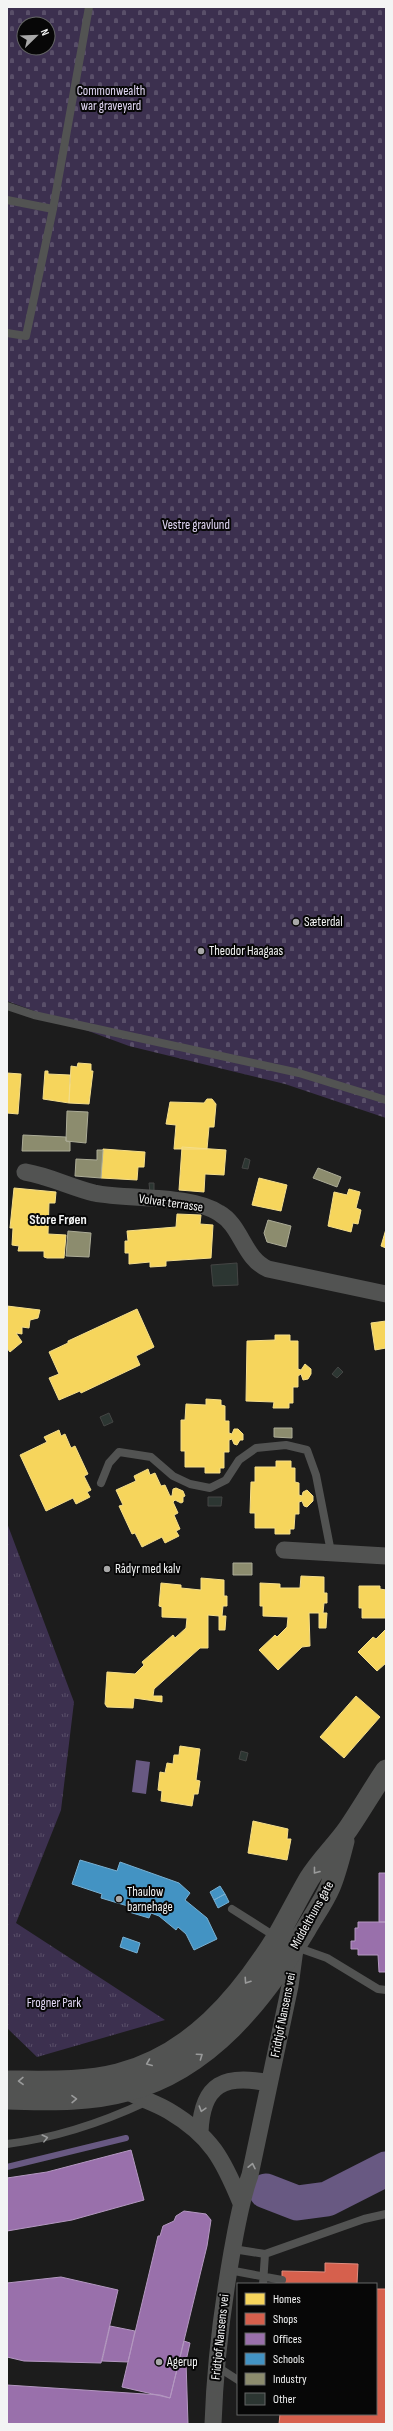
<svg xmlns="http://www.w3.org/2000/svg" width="393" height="2431" viewBox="0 0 393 2431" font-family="'Sofia Sans Condensed',sans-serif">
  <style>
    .grass { fill: url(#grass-tufts) }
    .cemetery { fill: url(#cemetery-stones); fill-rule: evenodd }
    .water { fill: #685982 }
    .homes { fill: #f6d55c; stroke: #f5de8a }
    .shops { fill: #d6604d; stroke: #df8c7f }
    .offices { fill: #9970ab; stroke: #b498c1 }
    .schools { fill: #4393c3; stroke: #78b0d2 }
    .industry { fill: #8c8c6e; stroke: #abab96 }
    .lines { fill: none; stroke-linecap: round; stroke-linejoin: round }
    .stream { stroke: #685982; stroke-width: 6 }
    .river { stroke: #685982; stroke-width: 35 }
    .building { fill: #2c3632; stroke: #444544 }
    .service { stroke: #525352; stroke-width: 8 }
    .minor { stroke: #525352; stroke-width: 17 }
    .tertiary { stroke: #525352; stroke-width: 21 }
    .oneway { stroke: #9a9b9b }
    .poi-dot { fill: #a8a8a8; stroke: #070707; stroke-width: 1.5 }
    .labels { text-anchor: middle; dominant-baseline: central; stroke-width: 4; stroke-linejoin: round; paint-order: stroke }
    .park-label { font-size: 13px; fill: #e2d8f5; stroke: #070707 }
    .poi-label { font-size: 13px; fill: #f3f4f4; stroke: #070707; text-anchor: start }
    .street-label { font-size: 13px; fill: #f3f4f4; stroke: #070707 }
    .neighbourhood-label { font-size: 14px; font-weight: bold; fill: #f3f4f4; stroke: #070707 }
  </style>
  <defs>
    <pattern id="grass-tufts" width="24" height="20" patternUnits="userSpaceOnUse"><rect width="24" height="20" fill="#3c304f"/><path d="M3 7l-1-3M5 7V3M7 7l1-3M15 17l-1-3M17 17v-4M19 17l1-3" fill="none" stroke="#594f69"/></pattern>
    <pattern id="cemetery-stones" width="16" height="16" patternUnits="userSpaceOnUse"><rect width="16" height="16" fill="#3c304f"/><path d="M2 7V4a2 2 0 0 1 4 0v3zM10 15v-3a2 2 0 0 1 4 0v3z" fill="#594f69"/></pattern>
  </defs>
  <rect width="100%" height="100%" fill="#1c1c1c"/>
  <!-- grass -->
  <path class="grass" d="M7 1523 74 1702 61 1810 16 1923 165 2020 37 2057 7 2028Z"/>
  <!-- cemetery -->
  <path class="cemetery" d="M7 7H386V1118L285 1084 129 1046 7 1001ZM24 24H48V48H24Z"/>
  <!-- water -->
  <path class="water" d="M136 1760 150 1762 146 1794 132 1792Z"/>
  <!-- homes -->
  <path class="homes" d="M78 1063 91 1064V1071H93L89 1104 69 1103 71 1066 77 1067Z
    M45 1071H48V1074L70 1075 69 1103 43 1099Z
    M7 1073 21 1074 18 1114 7 1113Z
    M207 1099H212L216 1104 214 1127H209L207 1149H174L176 1125 166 1124 170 1102 204 1103Z
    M182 1147 226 1150 224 1175 205 1174 204 1192 179 1190Z
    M103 1149 145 1152 144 1167H138L137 1180 101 1178Z
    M259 1178 287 1185 281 1211 252 1205Z
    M14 1188 56 1192 55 1203H49L48 1234 66 1235 64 1258H47L44 1257V1251H18L19 1246 12 1245 13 1228H10Z
    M349 1189 360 1192 356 1208 361 1210 358 1224 353 1223 351 1232 328 1226 334 1192 347 1195Z
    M177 1214 201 1215 200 1224 213 1225 211 1258 166 1261V1266L150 1267V1262L129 1264V1253H125V1241H128L127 1231 176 1227Z
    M386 1229V1248L381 1246Z
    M7 1306 40 1310 38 1318 30 1320 29 1328 22 1327V1334L16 1333 22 1342 10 1352 7 1348Z
    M137 1309 154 1347 136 1356 140 1365 81 1393 80 1391 59 1400 49 1378 59 1374 49 1352 68 1343V1341Z
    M386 1321V1348L375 1350 371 1323Z
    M275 1335H290V1341H298V1369L301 1370 305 1364 311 1369V1374L308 1379 303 1380 301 1374 298 1376V1387H293V1403H289V1408H273L274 1402 246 1401 247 1341 275 1340Z
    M206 1399 221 1400V1405L225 1406V1421H229V1433L232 1434 234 1429H238L243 1434V1440H240L237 1445 234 1444 232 1439 229 1440V1452H224V1468H220V1473H205V1467H185V1451H181V1420H185L186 1404 206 1405Z
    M59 1430 61 1436 65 1434 71 1448 75 1446 88 1474 84 1476 91 1490 87 1492 90 1497 76 1504 73 1498 46 1511 20 1455 47 1442 44 1437Z
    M276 1461H291V1468H295V1482L299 1483V1495L302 1496 303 1492 307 1490 313 1496V1501L307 1507 304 1506 302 1501 299 1502V1514H295L294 1529H290V1534H275V1528H255V1513H250L251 1482H255V1467H276Z
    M148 1469 150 1475 155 1473 161 1486 165 1485 170 1496H172L173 1489 176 1488 183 1491 185 1496 183 1497V1502L181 1503 175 1500 173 1502 178 1513 174 1515 180 1529 176 1531 179 1536 165 1543 162 1537 142 1547 135 1533 132 1534 119 1506 123 1505 116 1490 136 1481 134 1476Z
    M301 1576 324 1577V1593H327V1603H324L323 1613H327L326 1628H319V1613H309L310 1646 302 1647 278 1670 259 1650 275 1635 277 1637 287 1627 288 1617 263 1616V1606H260V1583L280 1584V1588H300Z
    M201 1578 224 1580V1596H227V1606H223L222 1616H226L225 1630H219V1616L208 1615V1648H200L154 1689 153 1696H162V1702L134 1698 133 1708 107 1707 105 1704 107 1672 135 1674 144 1665 142 1662 173 1635 175 1638 186 1628 187 1618 162 1617V1607L159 1606 161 1583 181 1585V1588L201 1590Z
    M359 1586H380V1589L386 1590V1618H362V1608H359Z
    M386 1629V1663L377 1671 358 1652 373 1637 376 1639Z
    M356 1696 380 1717 344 1758 320 1737Z
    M180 1746 200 1749 196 1780 200 1781 198 1794H194L192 1806 161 1801 162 1791 158 1790 160 1772 165 1773 167 1763 173 1764 174 1755H179Z
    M253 1821 288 1829 287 1839H291L287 1860 248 1853Z"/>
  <!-- shops -->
  <path class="shops" d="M325 2263 358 2264 357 2284H282V2271L325 2272Z
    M376 2289H386V2424H279L280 2414H376Z"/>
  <!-- offices -->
  <path class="offices" d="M379 1873H386V1922H379Z
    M358 1922H386V1972H379L378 1955H358V1949H351V1941H355V1928H358Z
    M131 2150 144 2200 72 2220 7 2231V2178L47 2172Z
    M184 2211 206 2214 211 2220 207 2246 170 2398 122 2387 158 2236H160L163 2226 174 2221 176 2216Z
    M61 2277 118 2290 101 2363 24 2361 7 2357V2283Z
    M110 2326 135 2331 128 2362 102 2361Z
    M184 2341 190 2343 186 2361 188 2424H7V2385L160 2395 170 2398Z"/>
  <!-- schools -->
  <path class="schools" d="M80 1860 117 1871 120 1862 179 1883 190 1893 185 1900 207 1918 217 1939 194 1950 186 1934 178 1927 176 1930 159 1916 151 1913 149 1918 129 1912 131 1907 101 1898 102 1894 72 1884Z
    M220 1886 225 1894 214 1900 210 1892Z
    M225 1894 229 1902 218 1908 214 1900Z
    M123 1937 140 1943 137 1953 120 1947Z"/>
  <!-- industry -->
  <path class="industry" d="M67 1111 88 1112 86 1143 66 1141Z
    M23 1135 66 1137V1141L70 1142V1151H22Z
    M97 1150H103L101 1178 75 1176 76 1159 97 1160Z
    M318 1168 341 1177 337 1187 313 1178Z
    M268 1220 291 1226 286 1247 267 1242 264 1233Z
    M68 1231 91 1233 89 1257 66 1256Z
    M274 1428H292V1438L274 1437Z
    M233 1563H252V1575H233Z"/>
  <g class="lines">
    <!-- stream -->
    <path class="stream" d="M7 2167 126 2138"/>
    <!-- river -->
    <path class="river" d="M266 2191 297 2203 327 2199 386 2169"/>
  </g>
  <!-- building -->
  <path class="building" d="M245 1158 250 1160 248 1169 242 1168Z
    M149 1183H154V1193H150Z
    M237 1263 238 1285 213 1286 211 1265Z
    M338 1367 343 1372 337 1378 332 1374Z
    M109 1413 113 1422 104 1426 100 1417Z
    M208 1497H222L221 1506H208Z
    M241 1751 248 1753 246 1761 239 1759Z"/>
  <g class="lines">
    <!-- service -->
    <path class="service" d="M7 200 53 209
      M7 333 26 336 53 209 89 7
      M7 1006 34 1015 299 1073 386 1100
      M101 1483 109 1463 119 1452 151 1457 173 1476 190 1484 210 1488 226 1480 239 1460 256 1448 286 1445 307 1450 316 1475 331 1552
      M232 1909 276 1937
      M296 1947 327 1958 378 1989 386 1990
      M7 2144C56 2138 101 2123 146 2102
      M233 2249 265 2254 364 2219 386 2214
      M229 2270 282 2280
      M263 2284 265 2254
      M216 2366 238 2380"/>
    <!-- minor -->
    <path class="minor" d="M25 1172C49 1176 70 1187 94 1193 129 1200 190 1194 219 1213 242 1226 243 1258 268 1269L386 1294
      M284 1550 386 1556
      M127 2091C141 2099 156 2103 169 2111 211 2136 223 2159 241 2203
      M200 2132C202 2083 225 2074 269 2083
      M213 2424C215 2365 222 2309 232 2252 237 2225 241 2200 250 2175L290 1986 295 1949"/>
    <!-- tertiary -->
    <path class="tertiary" d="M7 2081C44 2081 83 2083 118 2074 191 2055 239 1998 277 1937 288 1918 298 1898 309 1879 320 1861 336 1846 348 1829 361 1810 373 1789 386 1770
      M7 2099C47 2100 88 2102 127 2091 210 2069 264 1999 306 1929 314 1915 324 1901 330 1887 336 1873 340 1856 344 1841"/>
  </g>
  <!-- one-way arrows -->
  <defs><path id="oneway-chevron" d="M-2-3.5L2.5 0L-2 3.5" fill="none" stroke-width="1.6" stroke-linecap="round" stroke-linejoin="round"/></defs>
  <g class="oneway">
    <use href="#oneway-chevron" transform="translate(316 1871) rotate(128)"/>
    <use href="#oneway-chevron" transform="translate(247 1981) rotate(124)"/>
    <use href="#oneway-chevron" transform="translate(200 2056) rotate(-35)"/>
    <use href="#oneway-chevron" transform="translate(149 2063) rotate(158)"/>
    <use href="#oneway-chevron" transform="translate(21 2081) rotate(179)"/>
    <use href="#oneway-chevron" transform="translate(74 2099) rotate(-1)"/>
    <use href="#oneway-chevron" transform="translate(202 2109) rotate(107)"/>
    <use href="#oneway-chevron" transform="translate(45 2138) rotate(-14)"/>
    <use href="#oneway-chevron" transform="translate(252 2166) rotate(-78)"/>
  </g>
  <!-- markers -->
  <g class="poi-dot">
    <circle cx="296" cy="922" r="4"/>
    <circle cx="201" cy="951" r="4"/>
    <circle cx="107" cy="1569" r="4"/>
    <circle cx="119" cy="1899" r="4"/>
    <circle cx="159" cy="2362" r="4"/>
  </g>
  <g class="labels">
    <!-- park labels -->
    <g class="park-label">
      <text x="111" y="91">Commonwealth<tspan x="111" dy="15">war graveyard</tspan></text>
      <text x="196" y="525">Vestre gravlund</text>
      <text x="54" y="2003">Frogner Park</text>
    </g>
    <!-- poi labels -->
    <g class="poi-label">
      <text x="304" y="922">Sæterdal</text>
      <text x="209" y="951">Theodor Haagaas</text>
      <text x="115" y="1569">Rådyr med kalv</text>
      <text x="127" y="1892">Thaulow<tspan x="127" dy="15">barnehage</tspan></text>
      <text x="167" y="2362">Agerup</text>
    </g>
    <!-- street labels -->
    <g class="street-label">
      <text transform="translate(171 1203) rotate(8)">Volvat terrasse</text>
      <text transform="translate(312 1915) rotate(-61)">Middelthuns gate</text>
      <text transform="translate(283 2015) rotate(-79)">Fridtjof Nansens vei</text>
      <text transform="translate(220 2337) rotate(-84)">Fridtjof Nansens vei</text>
    </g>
    <!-- neighbourhood labels -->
    <g class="neighbourhood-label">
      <text x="58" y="1219">Store Frøen</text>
    </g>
  </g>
  <!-- border -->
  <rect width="393" height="2431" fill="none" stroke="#f3f4f4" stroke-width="16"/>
  <!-- legend -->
  <rect x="237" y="2283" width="140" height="132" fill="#070707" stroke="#656666"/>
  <rect x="245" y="2293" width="20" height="12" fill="#f6d55c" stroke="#656666"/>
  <text x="273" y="2303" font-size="12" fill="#f3f4f4">Homes</text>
  <rect x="245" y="2313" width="20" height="12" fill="#d6604d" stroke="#656666"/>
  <text x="273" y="2323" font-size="12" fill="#f3f4f4">Shops</text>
  <rect x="245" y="2333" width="20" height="12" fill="#9970ab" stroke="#656666"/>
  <text x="273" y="2343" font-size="12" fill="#f3f4f4">Offices</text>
  <rect x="245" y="2353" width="20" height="12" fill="#4393c3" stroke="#656666"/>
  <text x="273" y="2363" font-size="12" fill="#f3f4f4">Schools</text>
  <rect x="245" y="2373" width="20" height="12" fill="#8c8c6e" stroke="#656666"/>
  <text x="273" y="2383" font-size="12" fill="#f3f4f4">Industry</text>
  <rect x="245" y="2393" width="20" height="12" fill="#2c3632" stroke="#656666"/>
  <text x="273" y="2403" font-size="12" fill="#f3f4f4">Other</text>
  <!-- north arrow -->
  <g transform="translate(36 36) rotate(67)"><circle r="19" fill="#070707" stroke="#656666"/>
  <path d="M0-3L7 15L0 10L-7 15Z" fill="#a8a8a8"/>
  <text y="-6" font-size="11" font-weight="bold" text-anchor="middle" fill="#f3f4f4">N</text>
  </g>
</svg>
